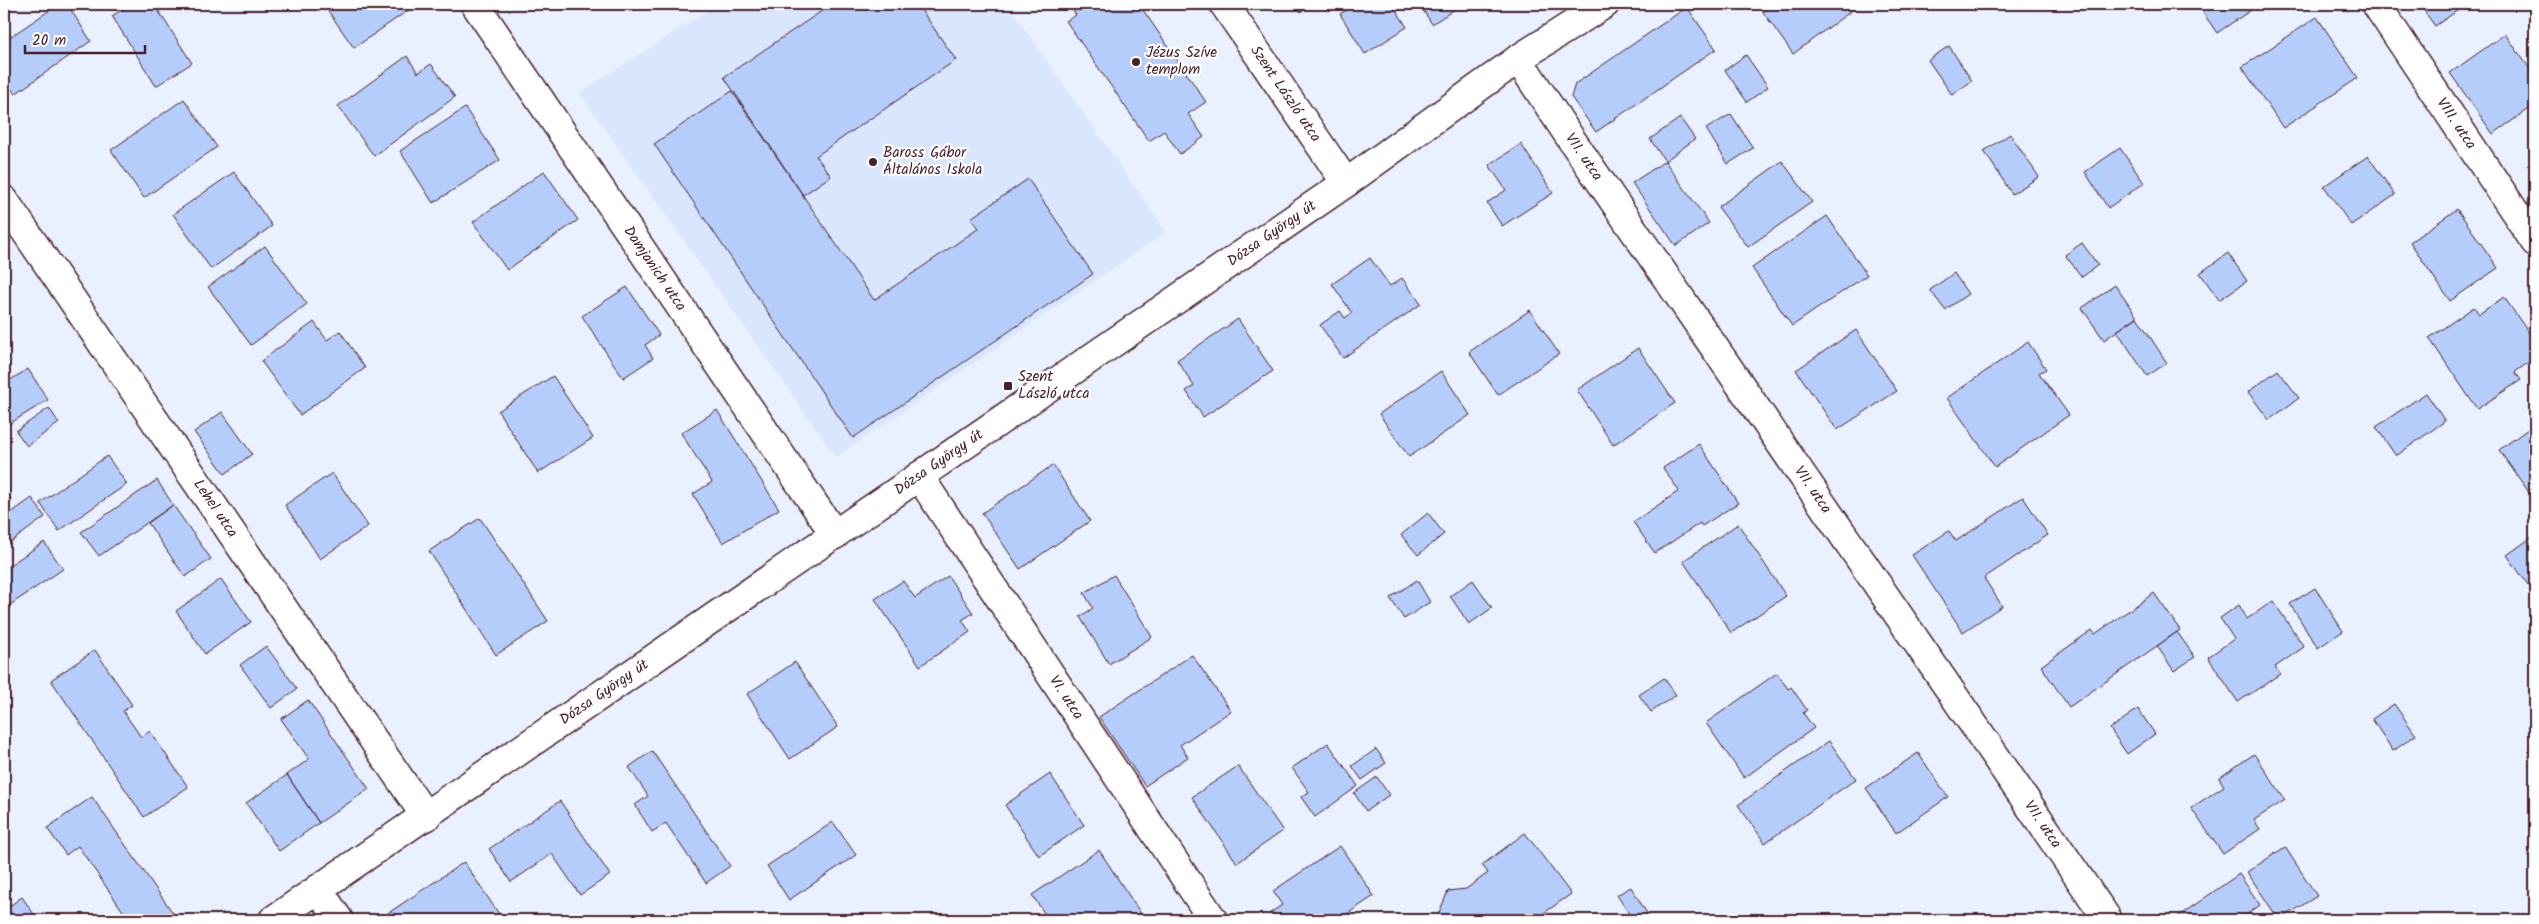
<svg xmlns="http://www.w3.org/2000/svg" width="2539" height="924" viewBox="0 0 2539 924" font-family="Kalam,sans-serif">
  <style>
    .built { fill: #d9e6fd }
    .building { fill: #b5cdfb; stroke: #4a1f2b }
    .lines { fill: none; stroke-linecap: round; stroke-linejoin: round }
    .minor-casing { stroke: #4a1f2b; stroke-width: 31 }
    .tertiary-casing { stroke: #4a1f2b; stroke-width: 31 }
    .minor { stroke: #fff; stroke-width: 28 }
    .tertiary { stroke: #fff; stroke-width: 28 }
    .poi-dot { fill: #4a1f2b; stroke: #fff; stroke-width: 2 }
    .labels { text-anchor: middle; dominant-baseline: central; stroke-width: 4.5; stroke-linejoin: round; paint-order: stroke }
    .poi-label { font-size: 15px; fill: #4a1f2b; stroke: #fff; text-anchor: start }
    .street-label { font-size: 15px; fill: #4a1f2b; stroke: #fff }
  </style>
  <rect width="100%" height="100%" fill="#e9f0fe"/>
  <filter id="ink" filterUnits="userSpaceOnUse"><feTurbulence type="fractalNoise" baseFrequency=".02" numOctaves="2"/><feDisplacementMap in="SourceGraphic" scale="10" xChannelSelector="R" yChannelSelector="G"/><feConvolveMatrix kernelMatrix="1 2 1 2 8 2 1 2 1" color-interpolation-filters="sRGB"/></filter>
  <g filter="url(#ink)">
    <!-- built -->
    <path class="built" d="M718 4H1007L1166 232 836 457 580 93Z"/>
    <!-- building -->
    <path class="building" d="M59 4H67L91 41 15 94 4 78V41Z
      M131 4H154L192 63 156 86 112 16Z
      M326 4H407L410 9 354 48 324 5Z
      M832 4H917L956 60 816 156 831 176 803 195 724 77Z
      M1068 4H1139L1206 102 1188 114 1204 137 1180 154 1164 131 1149 141 1066 21 1076 15Z
      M1295 4H1313L1301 12Z
      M1356 4H1392L1407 27 1365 54 1340 14Z
      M1419 4H1463L1432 24Z
      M1774 4H1858L1859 5 1793 54 1763 12Z
      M2197 4H2260L2217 33Z
      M2419 4H2467L2435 26Z
      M1687 7 1716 49 1596 132 1571 97 1575 84Z
      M2317 17 2358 78 2283 128 2242 67Z
      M2505 34 2528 66 2535 60V105L2493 134 2450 73Z
      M1949 46 1972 81 1952 95 1928 60Z
      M1746 55 1768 87 1747 102 1725 70Z
      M407 56 418 73 431 64 455 97 374 156 338 106Z
      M732 91 874 300 979 228 971 218 1028 179 1093 274 853 438 654 144Z
      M184 99 217 147 144 198 111 150Z
      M465 108 500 160 433 203 400 151Z
      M1731 114 1753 148 1728 164 1706 129Z
      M1680 118 1695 139 1665 161 1650 139Z
      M2010 134 2039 177 2012 194 1984 151Z
      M1521 144 1553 193 1502 226 1487 203 1506 190 1489 165Z
      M2120 148 2144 183 2108 208 2085 172Z
      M2368 156 2395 195 2351 225 2324 186Z
      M1665 161 1709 223 1676 246 1632 183Z
      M1782 161 1812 202 1748 247 1718 207Z
      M544 171 578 220 507 270 473 222Z
      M234 172 272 226 211 269 173 214Z
      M2457 209 2498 268 2450 301 2410 242Z
      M1827 216 1867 275 1792 326 1752 268Z
      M2082 243 2098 265 2082 277 2065 255Z
      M265 246 307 304 251 345 208 287Z
      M2228 253 2247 281 2219 300 2200 273Z
      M1370 258 1390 286 1402 278 1421 304 1343 358 1320 325 1340 311 1345 318 1352 313 1332 284Z
      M1954 273 1968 294 1945 310 1930 290Z
      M2115 285 2137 317 2104 340 2082 308Z
      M627 287 659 335 645 345 653 358 623 378 582 316Z
      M2504 297 2535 342V358L2515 372 2521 380 2477 409 2429 338 2474 307 2479 314Z
      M1530 310 1559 354 1498 395 1469 352Z
      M2137 317 2167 363 2147 376 2117 331Z
      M1238 319 1273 371 1203 417 1186 391 1194 386 1177 360Z
      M314 322 327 340 340 331 365 368 300 415 261 361Z
      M1856 330 1897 391 1837 430 1796 370Z
      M2028 342 2046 369 2039 373 2069 415 1995 467 1947 398Z
      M1638 348 1675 403 1613 445 1577 390Z
      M28 369 48 400 4 427V384Z
      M2278 370 2299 398 2269 420 2248 392Z
      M1441 371 1470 415 1409 457 1379 414Z
      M553 376 593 438 538 473 498 411Z
      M2426 393 2445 421 2396 456 2376 427Z
      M49 408 59 423 27 446 16 431Z
      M717 410 779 509 723 543 693 494 712 482 681 433Z
      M222 412 252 454 225 474 194 432Z
      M2535 424V497L2533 498 2499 450Z
      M1699 444 1738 503 1702 526 1700 523 1655 553 1633 522 1679 491 1663 468Z
      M107 456 127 484 59 531 40 503Z
      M1053 465 1090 521 1020 569 982 513Z
      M332 473 368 526 320 559 285 505Z
      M157 480 173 505 99 556 81 532Z
      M4 488 12 501 4 506Z
      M2023 497 2048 535 1984 578 2002 606 1963 632 1912 555 1949 531 1956 541Z
      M32 498 45 517 4 547V518Z
      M173 505 211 559 185 577 148 523Z
      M1428 513 1444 534 1418 555 1401 535Z
      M480 518 548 621 496 655 429 551Z
      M1738 524 1786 596 1731 633 1683 561Z
      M2535 535V595L2507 555Z
      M44 542 63 569 10 605 4 596V569Z
      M1114 575 1152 637 1109 664 1080 617 1093 608 1084 593Z
      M948 576 973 613 962 620 970 632 920 666 875 599 903 581 915 598Z
      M221 579 251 622 205 654 176 611Z
      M1417 580 1430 602 1404 619 1390 598Z
      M1473 580 1492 608 1469 624 1450 596Z
      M2315 588 2343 631 2318 648 2290 604Z
      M2154 593 2180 630 2069 707 2041 666 2092 630 2095 634Z
      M2273 601 2304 647 2275 667 2280 674 2238 702 2208 657 2234 639 2220 618 2239 605 2247 619Z
      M2177 632 2195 657 2174 671 2157 646Z
      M266 646 297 689 271 708 240 665Z
      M95 650 132 705 123 711 141 737 150 731 188 787 144 817 51 680Z
      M1192 655 1231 711 1180 745 1188 757 1145 786 1099 717Z
      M795 662 838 727 790 759 747 694Z
      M1777 673 1788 689 1791 687 1807 710 1803 713 1814 728 1744 778 1706 723Z
      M1664 678 1676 695 1651 712 1639 695Z
      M308 700 369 789 319 823 287 775 309 759 281 719Z
      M2394 704 2416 735 2393 751 2372 719Z
      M2138 709 2155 734 2127 754 2110 729Z
      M1829 741 1856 779 1765 843 1738 805Z
      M1328 743 1358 786 1315 817 1301 797 1309 792 1292 768Z
      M1376 749 1386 763 1362 780 1352 766Z
      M652 751 730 866 706 883 666 823 652 832 635 805 648 796 629 767Z
      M1918 753 1948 797 1896 833 1866 788Z
      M2254 754 2285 800 2254 820 2260 829 2223 854 2191 808 2224 786 2219 778Z
      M1238 766 1283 831 1237 863 1192 797Z
      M1050 774 1084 825 1039 856 1005 805Z
      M287 775 319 823 279 851 246 803Z
      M1377 777 1389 795 1366 811 1354 793Z
      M92 797 175 916 168 920H129L78 846 66 855 47 828Z
      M560 801 610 875 580 895 552 854 511 882 489 849Z
      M833 822 856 855 789 900 767 866Z
      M1525 833 1571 894 1544 913 1548 918 1544 920H1442L1438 915 1448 891 1466 889 1488 873 1482 865Z
      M1340 846 1374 896 1338 920H1275L1270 913 1282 905 1273 891Z
      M2285 847 2317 896 2279 920 2247 872Z
      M1099 850 1145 920H1049L1032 895Z
      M464 862 503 920H378Z
      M2239 874 2260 905 2239 920H2173Z
      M1631 887 1651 920H1633L1617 895Z
      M22 897 38 920H4V910Z"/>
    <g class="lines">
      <defs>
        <g id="minor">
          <path id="s1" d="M475 4 835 535"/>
          <path id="s2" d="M1224 4 1346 183"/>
          <path id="s3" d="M2376 4 2535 242"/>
          <path id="s4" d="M4 200 426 817"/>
          <path id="s5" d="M919 476 1213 920"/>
          <path d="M318 889 339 920"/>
        </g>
        <g id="tertiary">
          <path id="s6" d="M1518 59 1569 136 2108 920"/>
          <path id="s7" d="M273 920 1346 183 1518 59 1605 4"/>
        </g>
      </defs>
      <!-- minor casing -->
      <use href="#minor" class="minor-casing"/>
      <!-- tertiary casing -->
      <use href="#tertiary" class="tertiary-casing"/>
      <!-- minor -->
      <use href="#minor" class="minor"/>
      <!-- tertiary -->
      <use href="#tertiary" class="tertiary"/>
    </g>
  </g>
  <!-- markers -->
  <g class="poi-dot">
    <circle cx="1136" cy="62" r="5"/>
    <circle cx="873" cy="162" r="5"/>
    <rect x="1003" y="381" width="10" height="10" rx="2.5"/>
  </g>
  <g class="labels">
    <!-- poi labels -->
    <g class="poi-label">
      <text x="1146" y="53">Jézus Szíve<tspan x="1146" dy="17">templom</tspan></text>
      <text x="883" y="153">Baross Gábor<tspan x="883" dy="17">Általános Iskola</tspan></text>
      <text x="1018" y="377">Szent<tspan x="1018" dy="17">László utca</tspan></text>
    </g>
    <!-- street labels -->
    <g class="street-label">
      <text stroke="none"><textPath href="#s2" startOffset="109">Szent László utca</textPath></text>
      <text stroke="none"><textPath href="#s3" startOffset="144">VIII. utca</textPath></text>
      <text stroke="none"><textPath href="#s6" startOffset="118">VII. utca</textPath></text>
      <text stroke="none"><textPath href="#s7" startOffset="1212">Dózsa György út</textPath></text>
      <text stroke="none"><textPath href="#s1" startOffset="320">Damjanich utca</textPath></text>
      <text stroke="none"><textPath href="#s7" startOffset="808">Dózsa György út</textPath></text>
      <text stroke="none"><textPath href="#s6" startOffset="522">VII. utca</textPath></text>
      <text stroke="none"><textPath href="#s4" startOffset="374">Lehel utca</textPath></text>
      <text stroke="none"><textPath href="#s7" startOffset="402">Dózsa György út</textPath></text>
      <text stroke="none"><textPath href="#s5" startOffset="266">VI. utca</textPath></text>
      <text stroke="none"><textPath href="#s6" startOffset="928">VII. utca</textPath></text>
    </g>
  </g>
  <!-- margin -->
  <rect width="2539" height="924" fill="none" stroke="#fff" stroke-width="20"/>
  <rect x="10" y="10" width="2519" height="904" fill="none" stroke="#4a1f2b" stroke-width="2" filter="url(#ink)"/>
  <!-- scale -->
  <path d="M25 45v8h120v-8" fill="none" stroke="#4a1f2b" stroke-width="2.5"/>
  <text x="32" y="45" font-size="15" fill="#4a1f2b" stroke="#ffffff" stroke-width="4" paint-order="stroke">20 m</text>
</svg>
